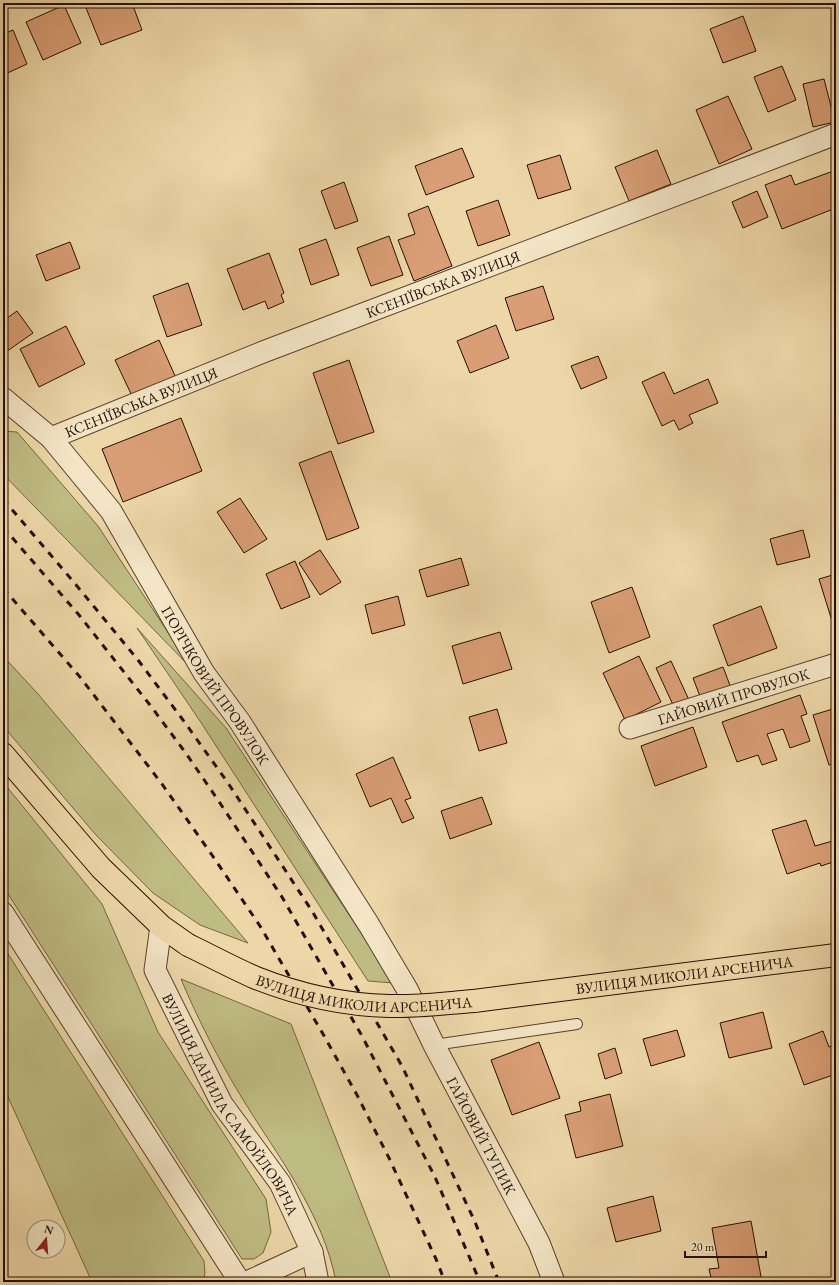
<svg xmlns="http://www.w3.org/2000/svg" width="839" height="1285" viewBox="0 0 839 1285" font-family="'EB Garamond',serif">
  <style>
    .green { fill: #bfbc83; stroke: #726642 }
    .building { fill: #d99e75; stroke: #260f00 }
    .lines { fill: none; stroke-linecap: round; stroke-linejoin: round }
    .service-casing { stroke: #58412a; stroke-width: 12 }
    .minor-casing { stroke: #58412a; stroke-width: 23 }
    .primary-casing { stroke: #260f00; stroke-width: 24 }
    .service { stroke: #f3e5c6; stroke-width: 10 }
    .minor { stroke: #f3e5c6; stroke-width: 21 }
    .primary { stroke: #edd7a8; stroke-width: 22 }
    .rail { stroke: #260f00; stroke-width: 3; stroke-dasharray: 7 7; stroke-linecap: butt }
    .primary-bridge-casing { stroke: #260f00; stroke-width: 24; stroke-linecap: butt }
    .primary-bridge { stroke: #edd7a8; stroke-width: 22 }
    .labels { text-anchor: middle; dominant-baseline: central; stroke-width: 3.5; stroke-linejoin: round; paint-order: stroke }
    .street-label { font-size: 15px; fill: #260f00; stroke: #f3e5c6 }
  </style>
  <rect width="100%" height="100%" fill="#edd7a8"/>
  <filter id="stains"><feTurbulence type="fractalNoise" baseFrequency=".005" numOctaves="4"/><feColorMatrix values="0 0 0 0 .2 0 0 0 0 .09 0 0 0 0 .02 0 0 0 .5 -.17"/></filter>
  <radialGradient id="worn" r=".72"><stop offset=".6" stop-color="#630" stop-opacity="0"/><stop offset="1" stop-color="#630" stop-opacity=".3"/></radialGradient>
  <!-- green -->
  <path class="green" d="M3 431 17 432 98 526 192 669 3 474Z
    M137 628 226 728 394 983 368 981 202 724Z
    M3 656 38 694 248 943 200 925 153 893 96 835 3 726Z
    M3 782 102 904 158 1032 266 1199 271 1232 263 1253 254 1259H242L3 886Z
    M3 946 204 1261 205 1273 203 1282H92L3 1086Z
    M181 979 291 1024 392 1282H336C323 1213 278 1157 242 1098 219 1060 198 1020 181 979Z"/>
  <!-- building -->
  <path class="building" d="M84 3H132L142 30 101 45Z
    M64 5 81 43 43 60 26 22Z
    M743 16 756 51 723 63 710 29Z
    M13 30 27 64 3 75V34Z
    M782 66 796 100 768 112 754 77Z
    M824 79 835 122 813 127 803 84Z
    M728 96 752 149 719 164 696 110Z
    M462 148 474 177 426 195 415 166Z
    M657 150 671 184 629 201 615 167Z
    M560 155 571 189 538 199 527 165Z
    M836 170V208L782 229 765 185 791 175 795 185Z
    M344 182 358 221 335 229 321 191Z
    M757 191 768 217 743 228 732 202Z
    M498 200 510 235 478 246 466 211Z
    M428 206 452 266 414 281 398 240 415 234 408 214Z
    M389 236 403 275 371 286 357 248Z
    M326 239 339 275 311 285 299 249Z
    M70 242 80 268 46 281 36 255Z
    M269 253 284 293 281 295 284 302 268 309 265 301 243 310 227 269Z
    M188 283 202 325 167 337 153 296Z
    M543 286 554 319 516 331 505 298Z
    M17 311 33 333 3 354V321Z
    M496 325 509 358 470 373 457 341Z
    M66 326 85 364 39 387 20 349Z
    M159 340 176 378 133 398 115 360Z
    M598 356 607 378 581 389 571 366Z
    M349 360 374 432 338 444 313 373Z
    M664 372 674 394 708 379 718 403 689 415 693 423 679 430 674 420 662 426 642 382Z
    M181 418 202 471 123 502 102 449Z
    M331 451 359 528 327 540 299 463Z
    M240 498 267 539 244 553 217 512Z
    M803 530 810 557 777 565 770 539Z
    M320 550 341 582 320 595 299 563Z
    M461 558 469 585 427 597 419 570Z
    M295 561 310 597 281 609 266 574Z
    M836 574V634L819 579Z
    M632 587 650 637 609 653 591 602Z
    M398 596 405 625 372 634 365 605Z
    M761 606 777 648 728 666 713 625Z
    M500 632 512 669 463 684 452 646Z
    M639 656 661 702 625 720 603 673Z
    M671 661 689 700 674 707 656 668Z
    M723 667 731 688 701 699 693 678Z
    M800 695 807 714 801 716 810 741 790 748 783 729 767 734 777 760 762 765 758 755 737 762 722 722Z
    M836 708V763L829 765 813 715Z
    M497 709 507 743 479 751 469 717Z
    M693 727 707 767 655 786 641 746Z
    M393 757 411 798 405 800 414 818 402 823 391 798 370 807 356 774Z
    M482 797 492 824 450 839 441 811Z
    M806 820 815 846 836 840V861L821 866 820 863 787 874 772 830Z
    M763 1012 772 1048 729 1058 720 1023Z
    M677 1030 685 1056 651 1066 643 1039Z
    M823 1031 829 1047 836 1044V1074L804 1085 789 1044Z
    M539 1042 560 1098 512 1115 491 1060Z
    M615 1048 622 1073 605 1079 598 1054Z
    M610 1094 623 1146 576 1158 565 1115 581 1111 579 1102Z
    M653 1196 661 1231 616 1242 607 1208Z
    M751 1221 762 1282H712L709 1269 719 1268 712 1228Z"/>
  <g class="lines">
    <defs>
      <path id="service" d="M434 1045 577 1024"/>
      <g id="minor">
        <path id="s1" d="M3 398 51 438 111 511 204 673 240 722 369 925 407 989 434 1045 539 1243 554 1282"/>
        <path id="s2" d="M51 438 263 352 836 134"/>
        <path id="s3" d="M630 728 836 664"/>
        <path d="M3 913 240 1282"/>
        <path id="s4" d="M161 926 155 970 222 1104 280 1183 312 1252 318 1282"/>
        <path d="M247 1282 312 1252"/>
      </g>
      <g id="primary">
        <path d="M3 754 101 868 161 926 188 945"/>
        <path id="s5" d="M474 1001 836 955"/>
      </g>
    </defs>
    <!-- service casing -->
    <use href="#service" class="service-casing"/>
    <!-- minor casing -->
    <use href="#minor" class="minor-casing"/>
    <!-- primary casing -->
    <use href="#primary" class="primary-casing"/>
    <!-- service -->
    <use href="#service" class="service"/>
    <!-- minor -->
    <use href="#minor" class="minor"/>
    <!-- primary -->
    <use href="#primary" class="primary"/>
    <!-- rail -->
    <path class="rail" d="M3 499 72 580 138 660 183 720 228 783 312 911 402 1066 475 1222 499 1282
      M3 527 79 615 150 705 185 752 218 800 282 897 362 1036 435 1177 480 1282
      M3 588 80 677 162 784 212 855 260 926 323 1034 357 1095 389 1158 436 1259 445 1282"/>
    <defs>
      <g id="primary-bridge">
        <path id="s6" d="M188 945C211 956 233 968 256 978 299 995 344 1005 389 1006 416 1007 447 1003 474 1001"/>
      </g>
    </defs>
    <!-- primary-bridge casing -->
    <use href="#primary-bridge" class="primary-bridge-casing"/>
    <!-- primary-bridge -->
    <use href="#primary-bridge" class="primary-bridge"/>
  </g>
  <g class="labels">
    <!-- street labels -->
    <g class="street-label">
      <text stroke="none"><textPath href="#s2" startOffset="421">КСЕНІЇВСЬКА ВУЛИЦЯ</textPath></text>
      <text stroke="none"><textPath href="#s2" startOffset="97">КСЕНІЇВСЬКА ВУЛИЦЯ</textPath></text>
      <text stroke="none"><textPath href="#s1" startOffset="360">ПОРІЧКОВИЙ ПРОВУЛОК</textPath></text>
      <text stroke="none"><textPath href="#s3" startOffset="108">ГАЙОВИЙ ПРОВУЛОК</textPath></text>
      <text stroke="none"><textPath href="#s5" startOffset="212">ВУЛИЦЯ МИКОЛИ АРСЕНИЧА</textPath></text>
      <text stroke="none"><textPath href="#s6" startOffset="186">ВУЛИЦЯ МИКОЛИ АРСЕНИЧА</textPath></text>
      <text stroke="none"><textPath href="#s4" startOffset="199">ВУЛИЦЯ ДАНИЛА САМОЙЛОВИЧА</textPath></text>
      <text stroke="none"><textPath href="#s1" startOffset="884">ГАЙОВИЙ ТУПИК</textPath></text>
    </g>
  </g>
  <!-- margin -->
  <rect width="839" height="1285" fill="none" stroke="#edd7a8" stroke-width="16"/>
  <rect x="4" y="4" width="831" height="1277" fill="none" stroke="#260f00" stroke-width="2"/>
  <rect x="8" y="8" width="823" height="1269" fill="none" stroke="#260f00"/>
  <!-- north arrow -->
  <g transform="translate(46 1239) rotate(17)"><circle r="19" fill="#f3e5c6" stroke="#a18f77"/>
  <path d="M0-3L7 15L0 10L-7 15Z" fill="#8f2418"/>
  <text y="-6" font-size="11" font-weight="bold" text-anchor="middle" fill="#260f00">N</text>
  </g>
  <!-- scale -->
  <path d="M685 1251v6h81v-6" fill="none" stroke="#260f00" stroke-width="2"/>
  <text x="691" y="1251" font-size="12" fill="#260f00" stroke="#f3e5c6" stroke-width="3" paint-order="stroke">20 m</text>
  <rect width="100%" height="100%" filter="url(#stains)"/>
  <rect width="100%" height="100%" fill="url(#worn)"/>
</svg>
